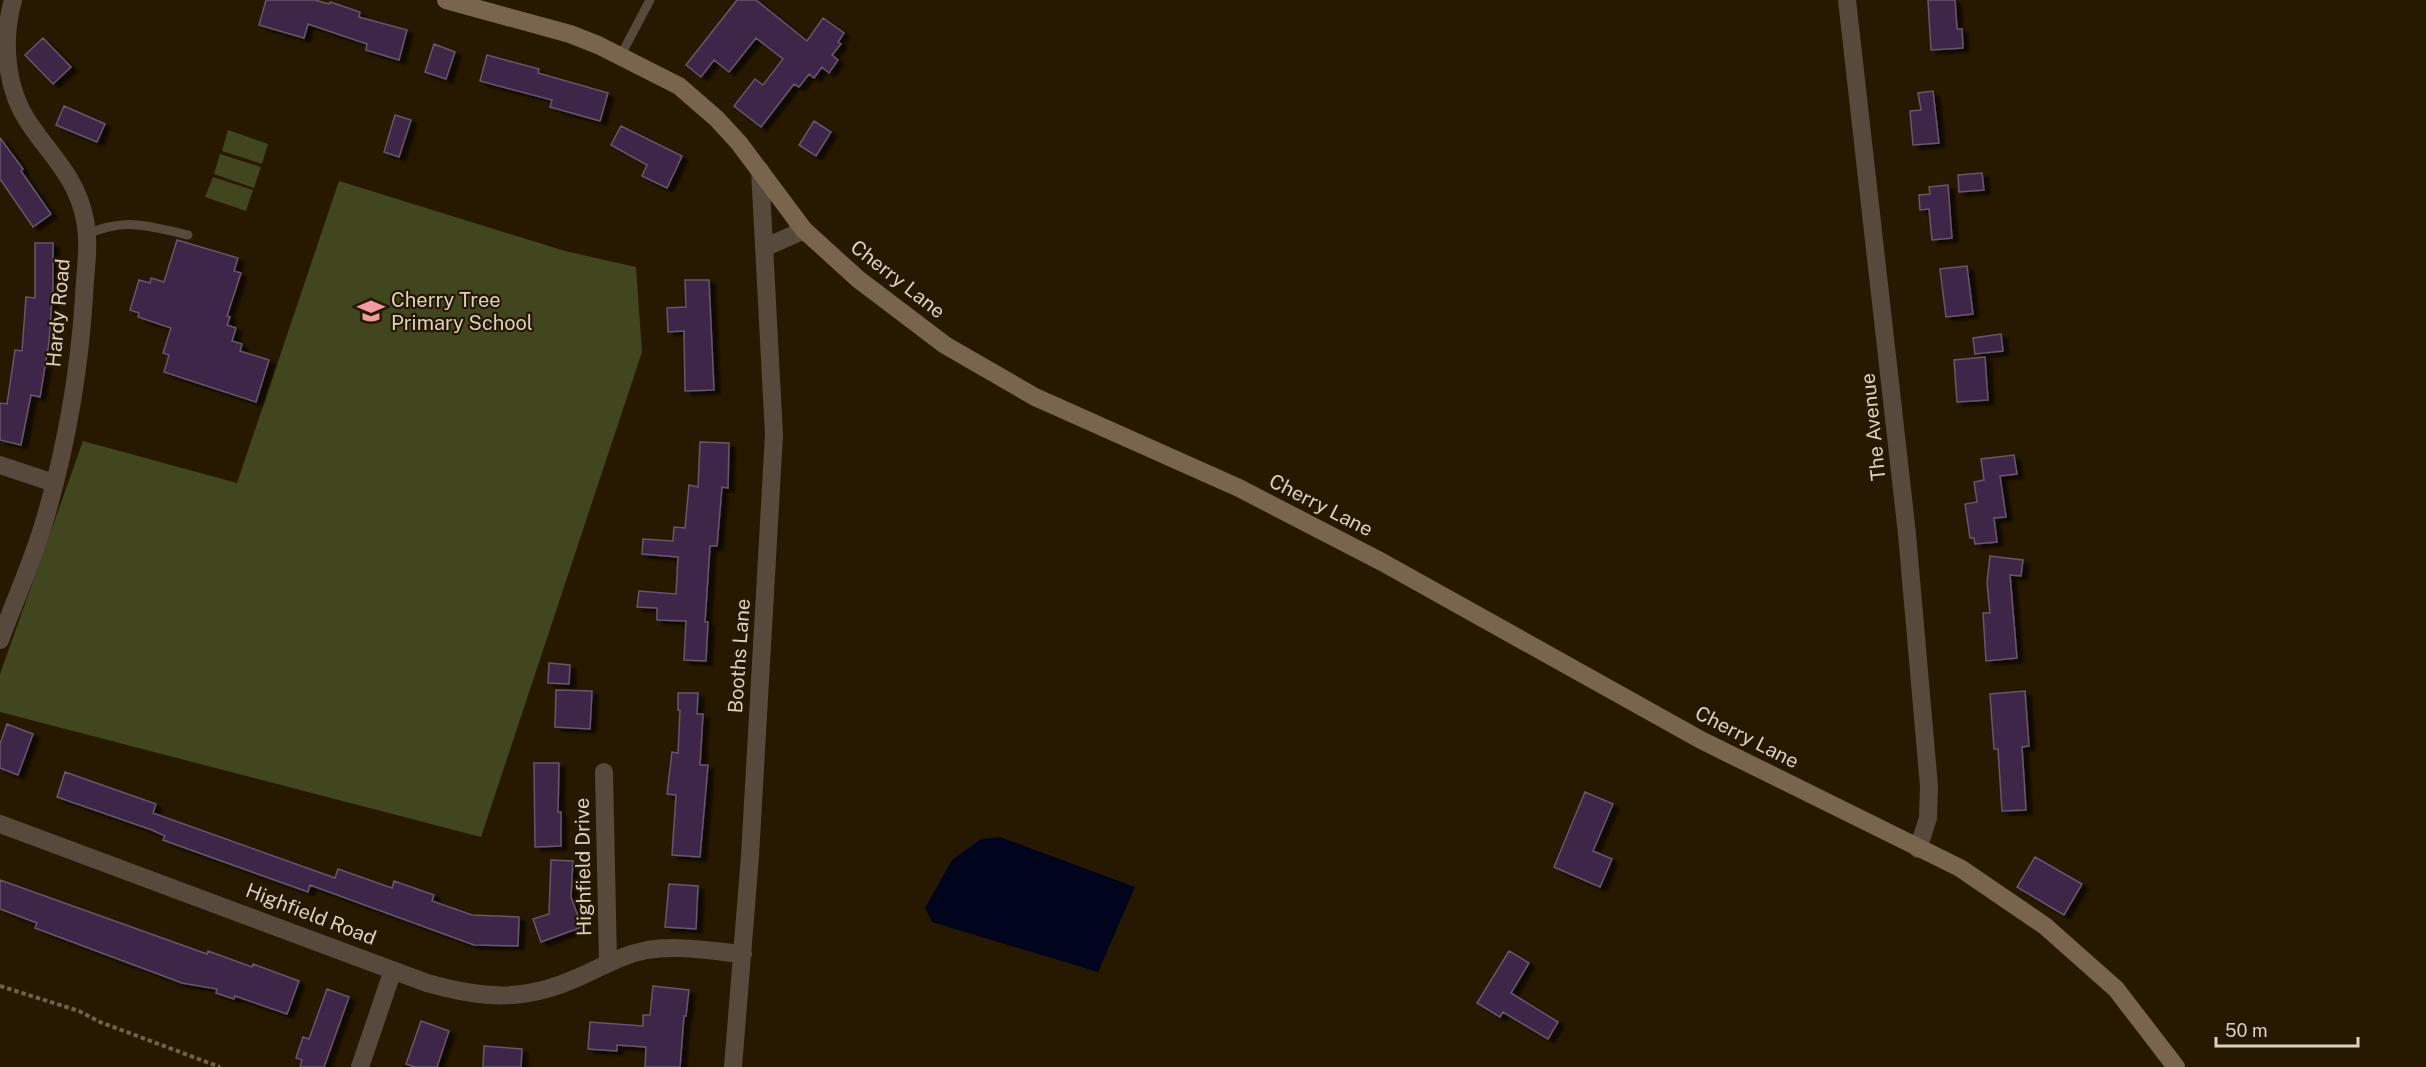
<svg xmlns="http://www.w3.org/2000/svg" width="2426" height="1067" viewBox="0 0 2426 1067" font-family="'Public Sans',sans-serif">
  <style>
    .green { fill: #41461f }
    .water { fill: #00041c }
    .building { fill: #3d2646; stroke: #67546e; stroke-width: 1.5; filter: url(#shadow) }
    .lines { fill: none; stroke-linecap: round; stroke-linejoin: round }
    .path { stroke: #6e624d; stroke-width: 4; stroke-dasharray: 4.5 3; stroke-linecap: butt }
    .lane { stroke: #574a3c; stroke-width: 9 }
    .street { stroke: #574a3c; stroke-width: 18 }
    .secondary { stroke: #79644e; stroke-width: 18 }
    .labels { text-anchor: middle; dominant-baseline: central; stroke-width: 4.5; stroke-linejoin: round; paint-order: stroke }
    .street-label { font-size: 20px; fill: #dad1c2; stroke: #271900 }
    .poi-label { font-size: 20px; fill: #dad1c2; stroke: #271900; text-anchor: start }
  </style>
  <defs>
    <filter id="shadow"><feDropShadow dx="6" dy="4" stdDeviation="1.5" flood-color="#0009"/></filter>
  </defs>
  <rect width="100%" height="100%" fill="#271900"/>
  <!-- green -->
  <path class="green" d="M228 130 268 144 262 164 222 151Z
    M220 154 261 167 254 188 214 174Z
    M213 177 253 190 246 211 205 197Z
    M339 181 565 251 636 267 642 352 481 837 0 712V674L83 441 237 483Z"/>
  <!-- water -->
  <path class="water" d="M1000 837 1135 887 1098 972 932 922 925 908 952 860 981 839Z"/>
  <!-- building -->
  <path class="building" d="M266 0H315L329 4 330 2 360 12 359 17 407 30 399 60 366 50 367 44 308 24 304 38 259 25Z
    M737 0H756L807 41 823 18 844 33 838 42 841 44 832 55 838 60 829 73 822 67 814 78 809 74 799 87 794 84 761 127 734 106 755 79 763 85 783 59 756 38 729 72 714 60 701 77 686 65Z
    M1928 0H1955L1957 29H1962L1963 48 1931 50Z
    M43 38 71 67 53 84 25 55Z
    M434 44 455 52 446 79 425 72Z
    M487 55 539 69 538 73 608 93 600 121 550 107 552 100 480 81Z
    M1933 91 1939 143 1913 145 1910 111 1921 110 1918 93Z
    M64 106 105 124 97 142 56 125Z
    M395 115 411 120 399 157 384 152Z
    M814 121 831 132 816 156 799 145Z
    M621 126 682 156 667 188 642 176 647 165 611 145Z
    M0 138 23 169 21 171 51 214 33 227 0 179Z
    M1982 173 1984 190 1959 192 1958 175Z
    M1948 185 1952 238 1932 240 1929 209 1920 210 1919 195 1930 194 1929 187Z
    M177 240 238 258 234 271 241 273 227 316 230 317 227 325 236 328 232 341 242 344 240 351 269 360 256 402 164 372 169 355 163 353 171 328 138 317 139 313 130 310 139 280 150 283 151 278 164 282Z
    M35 243H53V285L49 342 40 397 31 395 21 445 0 440V403L7 404 15 350 22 351 26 297 35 298Z
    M1967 266 1973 314 1946 317 1940 269Z
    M685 280H709L714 390 685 391 684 331 668 332 667 308 686 307Z
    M2001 334 2003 351 1975 354 1973 338Z
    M1985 357 1988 400 1957 402 1954 360Z
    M700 442 729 443 728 488 722 487 717 546H710L705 622H708L706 661 684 660 686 621 657 620V608L637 607 639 591 676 594 678 557 642 554 643 539 673 541 674 527 685 528 689 485 698 487Z
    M2014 455 2017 474 2000 476 2006 517 1994 518 1997 542 1975 544 1974 538H1970L1965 504 1977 502 1974 482 1984 480 1981 459Z
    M1990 556 2023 560 2021 576 2010 575 2017 658 1986 661 1983 613H1990L1987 583Z
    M549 663 570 665 569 684 548 683Z
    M556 690 592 691 590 729 555 727Z
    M2025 691 2029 746 2022 747 2026 810 2002 811 1998 749H1994L1990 694Z
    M678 693H698L697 714H703L700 765H708L700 857 672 855 676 795 667 794 672 752 678 753 680 710H678Z
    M7 724 33 734 18 775 0 768V744Z
    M534 763H559L558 812H561V846L535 847Z
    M65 772 156 804 153 813 335 878 338 869 392 888 394 881 434 895 432 901 472 915 519 917 518 946 474 945 310 885 308 892 163 840 165 836 152 830 57 797Z
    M1585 792 1613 804 1593 851 1612 859 1600 887 1554 867Z
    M2035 857 2082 884 2064 915 2017 887Z
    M551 860 573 861 571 897 582 927 541 942 533 919 549 914Z
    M0 880 207 954 208 951 252 967 253 964 299 981 287 1014 235 996 234 999 216 993 217 989 182 983 35 928 37 923 0 909Z
    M669 884 698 886 696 929 665 927Z
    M1509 951 1529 963 1511 993 1558 1022 1548 1039 1503 1012 1500 1017 1477 1003Z
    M653 986 689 990 686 1016H684L680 1067H645L646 1047 617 1045V1051L588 1049 590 1022 643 1026V1015H650Z
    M327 989 349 997 324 1067H300L302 1060 296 1058 303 1037 309 1039Z
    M421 1021 449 1031 437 1067H415L406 1064Z
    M484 1046 522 1049 521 1067H483Z"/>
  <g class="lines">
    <!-- path -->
    <path class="path" d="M0 986 79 1011 100 1022 220 1067"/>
    <!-- lane -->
    <path class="lane" d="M621 55 650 0
      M86 235C124 217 150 226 188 235"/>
    <!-- street -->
    <path class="street" d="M1847 0 1907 534 1929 786 1928 818 1918 849
      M764 248 804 230
      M0 465 54 483
      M0 640C14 603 30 567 42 529 65 454 79 375 84 297 85 272 90 245 85 220 77 178 51 156 29 123 5 88 2 39 13 0
      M604 772 608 962
      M0 824 427 983C484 999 524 1002 579 977 602 967 621 955 647 950 678 945 712 951 743 954
      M360 1067 393 970
      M733 1067 750 856 774 435 760 170"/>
    <!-- secondary -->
    <path class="secondary" d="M446 0 570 34 598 45 679 86 717 119 739 143 804 230 858 279 945 345 1035 397 1239 488 1382 562 1701 740 1960 868 2045 926 2116 989 2176 1067"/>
  </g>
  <!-- icons -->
  <defs>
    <symbol id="school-bare" viewBox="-9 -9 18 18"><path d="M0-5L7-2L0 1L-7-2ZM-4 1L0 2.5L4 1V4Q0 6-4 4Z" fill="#f49aa2" stroke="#271900" stroke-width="2.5" paint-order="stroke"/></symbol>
  </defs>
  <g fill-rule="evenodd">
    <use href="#school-bare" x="352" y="292" width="38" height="38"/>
  </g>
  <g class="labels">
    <!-- street labels -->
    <g class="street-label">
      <text transform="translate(898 279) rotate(38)">Cherry Lane</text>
      <text transform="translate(58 313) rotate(-85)">Hardy Road</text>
      <text transform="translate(1873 427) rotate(-96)">The Avenue</text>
      <text transform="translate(1321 505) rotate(27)">Cherry Lane</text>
      <text transform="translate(739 656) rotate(-86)">Booths Lane</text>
      <text transform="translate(1747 737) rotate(27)">Cherry Lane</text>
      <text transform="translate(583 867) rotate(-91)">Highfield Drive</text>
      <text transform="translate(311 914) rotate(21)">Highfield Road</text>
    </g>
    <!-- poi labels -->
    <g class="poi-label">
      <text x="391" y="300">Cherry Tree<tspan x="391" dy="23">Primary School</tspan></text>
    </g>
  </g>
  <!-- scale -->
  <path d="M2216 1037v9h142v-9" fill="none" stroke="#dad1c2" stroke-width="3"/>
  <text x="2225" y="1037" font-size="18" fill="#dad1c2" stroke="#271900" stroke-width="4.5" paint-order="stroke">50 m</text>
</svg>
